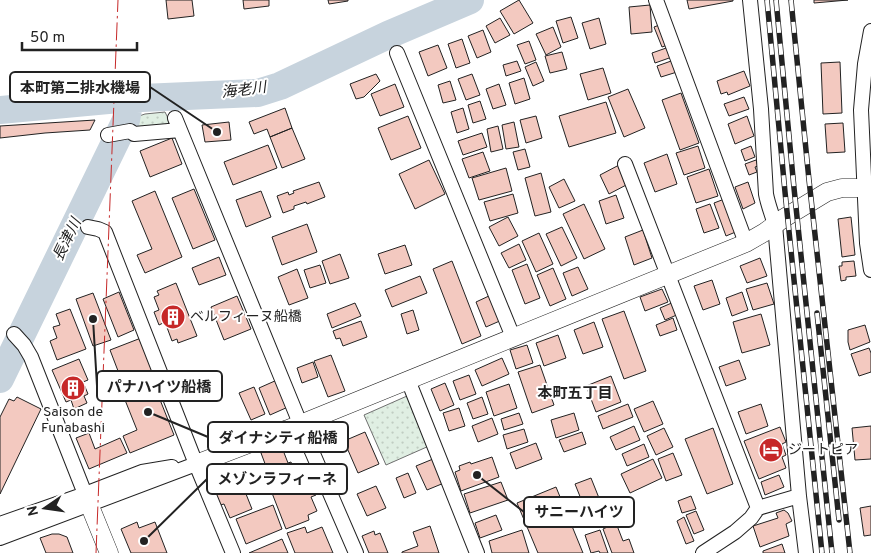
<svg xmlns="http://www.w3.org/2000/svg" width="871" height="553" viewBox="0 0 871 553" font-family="Overpass,'Noto Sans JP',sans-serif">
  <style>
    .park { fill: url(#park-dots); stroke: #6f6f6f }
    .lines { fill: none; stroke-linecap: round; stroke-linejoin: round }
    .river { stroke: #c7d3dd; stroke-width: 28 }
    .building { fill: #f3c9c0; stroke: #222 }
    .minor-casing { stroke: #222; stroke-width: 16 }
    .tertiary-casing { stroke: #222; stroke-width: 19 }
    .minor { stroke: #fff; stroke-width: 14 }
    .tertiary { stroke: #fff; stroke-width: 18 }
    .rail-casing { stroke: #222; stroke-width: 5.5 }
    .rail { stroke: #fff; stroke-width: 4; stroke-dasharray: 11; stroke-linecap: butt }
    .power { stroke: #c62828; stroke-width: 1; stroke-dasharray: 18 4 2.5 4; stroke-linecap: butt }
    .labels { text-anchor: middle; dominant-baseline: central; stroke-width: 4; stroke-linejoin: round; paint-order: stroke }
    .poi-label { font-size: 14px; fill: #222; stroke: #fff; text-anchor: start }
    .water-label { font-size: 15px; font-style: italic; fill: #222; stroke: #fff }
    .neighbourhood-label { font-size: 15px; font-weight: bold; fill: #222; stroke: #fff }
    .leader { fill: none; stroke: #222; stroke-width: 2 }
    .callout-dot { fill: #222; stroke: #fff; stroke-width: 2 }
    .callout { fill: #fff; stroke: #222; stroke-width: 2 }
    .callout-label { font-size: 15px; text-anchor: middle; font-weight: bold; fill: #222 }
  </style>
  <defs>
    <pattern id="park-dots" width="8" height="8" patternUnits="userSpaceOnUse" patternTransform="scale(1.25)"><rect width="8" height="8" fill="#e0efe3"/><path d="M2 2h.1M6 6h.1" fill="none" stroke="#c0cdc2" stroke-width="1.8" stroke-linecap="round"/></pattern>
  </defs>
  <rect width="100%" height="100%" fill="#fff"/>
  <!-- park -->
  <path class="park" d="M165 112 168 118 169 127 142 130 134 124 136 117 145 114Z
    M407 396 429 446 386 465 364 415Z"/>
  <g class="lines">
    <!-- river -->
    <path class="river" d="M0 110 119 99 258 93 280 86 388 35 470 0
      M0 379 126 120 130 99"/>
  </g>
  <!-- building -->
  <path class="building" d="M166 0H192L194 16 168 19Z
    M243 0H269V6L244 9Z
    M328 0H348V1L329 4Z
    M519 0 533 23 514 34 500 11Z
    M687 0H733V1L689 9Z
    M814 0H848L814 3Z
    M650 5 652 32 631 34 629 7Z
    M571 17 578 38 563 43 556 21Z
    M500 18 510 35 495 43 486 26Z
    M599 18 606 44 590 49 582 23Z
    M662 24 670 44 662 47 654 27Z
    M553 27 561 47 546 55 536 34Z
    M483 30 491 52 477 58 468 36Z
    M462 39 470 63 456 68 448 44Z
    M529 41 536 60 525 64 517 45Z
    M438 45 447 68 428 76 419 52Z
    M669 47 672 57 655 63 652 53Z
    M562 52 567 69 550 73 545 56Z
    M674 60 677 72 661 77 657 66Z
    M517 61 521 71 506 76 503 65Z
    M536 62 544 81 533 86 525 67Z
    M840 62 842 113 823 114 821 63Z
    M603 68 611 93 588 100 580 74Z
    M744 71 750 86 728 95 727 92 721 94 717 81Z
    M376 74 380 81 364 97 356 99 350 84Z
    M472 74 480 95 466 100 458 79Z
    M524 78 530 99 515 104 509 83Z
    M450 81 456 100 443 103 438 85Z
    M395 84 404 107 380 116 371 94Z
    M499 84 506 105 493 109 486 89Z
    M628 89 645 128 624 137 608 97Z
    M681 93 699 143 680 150 662 100Z
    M744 97 749 109 729 116 724 104Z
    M480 101 486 119 473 123 468 105Z
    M606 102 616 133 569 147 559 116Z
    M285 108 292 128 270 137 267 129 254 134 249 122Z
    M463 108 469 129 457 133 451 112Z
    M408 116 421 148 391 160 378 128Z
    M536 116 542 138 526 143 520 120Z
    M747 116 754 136 735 144 728 124Z
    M95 120 90 130 45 133 0 138V126Z
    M229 122 231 140 205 142 202 125Z
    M514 122 519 147 506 149 502 125Z
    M843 123 845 152 827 153 825 124Z
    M498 126 503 149 491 152 487 129Z
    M292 128 305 159 282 168 270 137Z
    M482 133 487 147 463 155 458 141Z
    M172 138 182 164 150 177 140 151Z
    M268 145 277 168 233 185 224 162Z
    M698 146 705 168 684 175 676 153Z
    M751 146 755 157 745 161 741 150Z
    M525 149 530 167 518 170 513 152Z
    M483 152 490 171 469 178 462 159Z
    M667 154 677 184 655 192 644 163Z
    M429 160 445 194 415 209 399 174Z
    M756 160 758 166 755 167 757 172 749 175 745 164Z
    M621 164 630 183 609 194 600 175Z
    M506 168 512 191 479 200 472 178Z
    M709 169 718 196 696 203 687 177Z
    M541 173 551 212 535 216 525 178Z
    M564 179 575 201 559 208 549 187Z
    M319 182 325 197 307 204 306 202 294 206V209L283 213 277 196 288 192 289 195 294 193 293 191Z
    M748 182 755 203 743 209 735 187Z
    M194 189 215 240 193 249 172 198Z
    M155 191 182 257 145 273 137 255 152 249 132 201Z
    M261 191 271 217 246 227 236 200Z
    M513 194 518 213 490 221 484 202Z
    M616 195 624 218 606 224 599 201Z
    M727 198 738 231 726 236 714 203Z
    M584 204 605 249 584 259 563 214Z
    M710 204 719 228 704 233 696 209Z
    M508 217 518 236 499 246 489 227Z
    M851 217 855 255 842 257 838 219Z
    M307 224 317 252 282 265 272 237Z
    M562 227 577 258 561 266 546 234Z
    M643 230 652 258 634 265 625 237Z
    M539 233 553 264 536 272 522 241Z
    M519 244 526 260 509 268 501 253Z
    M405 245 412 265 385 274 378 254Z
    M340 254 349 278 330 284 322 261Z
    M219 257 226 275 199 285 192 268Z
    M760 258 767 276 747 283 740 266Z
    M452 261 481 336 462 344 433 269Z
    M854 261 856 276 846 277V280L841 281 839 266H842V262Z
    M527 264 540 298 525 304 512 270Z
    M320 265 326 283 310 288 304 270Z
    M578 267 588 289 572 296 563 273Z
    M553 268 566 299 550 306 537 275Z
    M297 269 308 298 289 305 278 277Z
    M420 276 427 293 392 307 385 290Z
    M712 280 720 304 703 310 694 286Z
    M176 283 197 336 178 343 177 339 172 341 165 322 159 325 154 312 159 310 154 297 159 295 157 291Z
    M767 283 774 304 753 310 746 289Z
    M662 289 668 302 645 311 640 297Z
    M119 292 134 330 118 337 103 299Z
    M742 292 748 310 732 316 726 298Z
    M93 293 111 340 93 346 76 299Z
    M491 295 502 320 486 327 476 302Z
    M237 296 251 329 224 340 211 307Z
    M674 302 679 314 665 320 660 308Z
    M355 303 361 316 332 328 327 314Z
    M70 309 86 349 57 360 50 341 57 338 53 327 60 325 56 314Z
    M413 310 419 330 407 334 401 314Z
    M624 311 646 371 624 379 602 319Z
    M761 314 770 345 742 353 733 322Z
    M673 318 677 330 660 336 656 325Z
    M361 321 367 337 343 346 340 338 336 339 333 331Z
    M594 322 603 347 583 354 574 330Z
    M865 325 870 342 850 350 848 342V330Z
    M558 335 566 358 544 366 536 343Z
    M141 338 154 372 123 384 110 350Z
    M527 345 533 363 516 369 510 350Z
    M869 348 871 353V372L859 376 851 354Z
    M331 355 345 391 328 397 314 361Z
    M502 358 509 374 482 386 475 370Z
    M79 359 88 380 83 382 88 394 84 396 87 403 74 409 71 400 66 402 52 370Z
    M739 360 746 379 726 386 719 367Z
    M313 362 318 377 302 383 297 368Z
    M540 365 554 405 532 413 518 372Z
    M469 375 476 394 460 400 453 381Z
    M611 376 621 402 596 412 586 386Z
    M277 380 288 407 270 415 259 388Z
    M153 382 174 435 130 453 123 436 137 430 123 395Z
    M445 383 454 405 440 411 431 389Z
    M509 384 517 408 494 416 486 392Z
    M254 387 265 414 251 420 239 393Z
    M17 397 41 409 0 494V417L9 399 14 401Z
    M482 397 488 414 473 419 467 403Z
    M653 401 663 424 644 432 634 409Z
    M628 404 633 417 603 429 598 416Z
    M761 404 768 426 746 434 738 412Z
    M459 408 465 426 449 431 443 413Z
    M519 413 523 424 504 430 501 419Z
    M574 413 579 430 556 438 551 420Z
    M492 418 498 434 478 442 472 426Z
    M634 426 640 440 616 450 610 437Z
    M871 426V459L855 460 852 428Z
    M780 427 786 442 782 444 786 455 782 457 786 468 759 479 744 441Z
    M664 428 673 447 656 455 647 436Z
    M713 428 733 484 707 494 685 439Z
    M524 429 528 442 507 449 503 435Z
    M365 432 379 464 358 473 344 441Z
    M582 432 586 444 564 452 559 440Z
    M89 433 95 449 120 438 127 453 89 469 76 438Z
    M536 443 542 459 516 469 510 453Z
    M644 444 649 457 627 466 622 454Z
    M281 445 288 463 291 462 296 476 273 485 261 453Z
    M673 453 682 475 666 481 658 459Z
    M492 457 499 477 461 491 455 472 460 470 459 466 470 462 471 464Z
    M433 459 444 483 427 490 416 466Z
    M653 459 662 478 630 493 621 474Z
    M408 473 416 493 404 498 396 478Z
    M238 474 252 509 230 518 224 504 220 505 214 491 218 490 216 483Z
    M779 475 784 487 765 495 761 482Z
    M309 478 316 495 311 497 317 511 308 515 309 520 286 529 272 493Z
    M591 478 599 498 583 504 575 484Z
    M501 482 508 500 470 513 464 494Z
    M376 486 386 508 367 516 357 494Z
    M556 487 583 553H538L517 503Z
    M691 496 696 509 682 513 678 501Z
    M273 505 282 529 246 544 236 519Z
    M871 506V535L864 536 860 508Z
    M784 510 788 513 792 521 786 524 789 536 760 547 753 526 778 518 776 513Z
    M696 511 704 530 694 534 686 515Z
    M496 515 502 530 480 538 475 523Z
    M684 517 694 541 686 544 677 521Z
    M137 522 139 528 155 522 167 553H131L121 529Z
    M616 523 623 541 629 539 634 553H612L603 529Z
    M430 526 439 553H402V552L418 546 413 532Z
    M305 527 307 533 322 527 333 553H295L287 533Z
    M522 530 529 553H492L489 541Z
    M600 530 608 553H600L599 551 591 553 585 535Z
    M374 531 375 535 380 533 388 553H369L362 536Z
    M52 534H59L67 537 73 553H46L40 538Z
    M282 539 288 553H249Z
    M782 544 785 553H763V551Z"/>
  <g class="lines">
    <defs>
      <path id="minor" d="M656 0 746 243
        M750 0 761 109 766 194C768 205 772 214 775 225L799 496 806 553
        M871 31 865 64 861 110 867 243 871 270
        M397 53 513 337
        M175 118 304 433 356 553
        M108 135 130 131 134 134 180 130
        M625 164 758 508
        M88 227 98 229 105 232 196 464 233 553
        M14 334 24 345 31 357 85 494
        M408 380 477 553
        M0 524 85 494 142 472 172 467
        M0 538 196 464
        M703 553 735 532 751 518 758 508 799 496"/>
      <path id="tertiary" d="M196 464 288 429 746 243 765 232 784 218 827 192 842 188H864
        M85 494 109 553"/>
    </defs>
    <!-- minor casing -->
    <use href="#minor" class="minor-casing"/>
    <!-- tertiary casing -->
    <use href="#tertiary" class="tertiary-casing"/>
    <!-- minor -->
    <use href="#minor" class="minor"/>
    <!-- tertiary -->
    <use href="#tertiary" class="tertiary"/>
    <defs>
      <path id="rail" d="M767 0 785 192 822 553
        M776 0 794 188 832 553
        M791 0 809 180 850 553
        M817 313 839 520"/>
    </defs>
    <!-- rail casing -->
    <use href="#rail" class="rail-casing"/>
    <!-- rail -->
    <use href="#rail" class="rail"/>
    <!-- power -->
    <path class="power" d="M96 553 118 0"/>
  </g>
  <!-- icons -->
  <defs>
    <symbol id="building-disc" viewBox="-11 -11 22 22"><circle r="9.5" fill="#c62828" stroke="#fff"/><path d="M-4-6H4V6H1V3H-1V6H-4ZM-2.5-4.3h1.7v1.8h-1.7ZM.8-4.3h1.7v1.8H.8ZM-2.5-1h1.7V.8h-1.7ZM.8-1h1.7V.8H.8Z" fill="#fff"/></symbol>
    <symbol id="hotel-disc" viewBox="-11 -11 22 22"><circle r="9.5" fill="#c62828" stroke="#fff"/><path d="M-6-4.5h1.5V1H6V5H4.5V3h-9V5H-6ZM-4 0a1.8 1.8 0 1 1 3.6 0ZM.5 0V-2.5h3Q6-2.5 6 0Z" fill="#fff"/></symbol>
  </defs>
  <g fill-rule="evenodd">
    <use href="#building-disc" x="159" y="303" width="28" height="28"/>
    <use href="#building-disc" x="59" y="374" width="28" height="28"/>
    <use href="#hotel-disc" x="757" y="436" width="28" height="28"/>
  </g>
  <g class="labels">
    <!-- poi labels -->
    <g class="poi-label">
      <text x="190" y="317">ベルフィーヌ船橋</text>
      <text x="73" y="412" text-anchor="middle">Saison de<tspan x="73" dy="16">Funabashi</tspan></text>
      <text x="788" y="450">ジートピア</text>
    </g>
    <!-- water labels -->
    <g class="water-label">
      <text transform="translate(244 91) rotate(-7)">海老川</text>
      <text transform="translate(68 240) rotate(-64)">長津川</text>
    </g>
    <!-- neighbourhood labels -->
    <g class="neighbourhood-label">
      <text x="575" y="394">本町五丁目</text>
    </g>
  </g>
  <!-- callouts -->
  <path class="leader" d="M217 132L150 87M93 319L97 386M148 412L208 437M144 541L207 479M477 475L524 512"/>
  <g class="callout-dot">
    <circle cx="217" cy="132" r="5"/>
    <circle cx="93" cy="319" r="5"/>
    <circle cx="148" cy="412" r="5"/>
    <circle cx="144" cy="541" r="5"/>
    <circle cx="477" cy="475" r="5"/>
  </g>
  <g class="callout">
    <rect x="10" y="72" width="140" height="30" rx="5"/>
    <rect x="97" y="371" width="125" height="30" rx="5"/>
    <rect x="208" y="422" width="140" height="30" rx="5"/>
    <rect x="207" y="464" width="140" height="30" rx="5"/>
    <rect x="524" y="497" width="110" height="30" rx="5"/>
  </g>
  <g class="callout-label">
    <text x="80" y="93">本町第二排水機場</text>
    <text x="159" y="392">パナハイツ船橋</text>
    <text x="278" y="443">ダイナシティ船橋</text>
    <text x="277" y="484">メゾンラフィーネ</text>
    <text x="579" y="517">サニーハイツ</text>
  </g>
  <!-- north arrow -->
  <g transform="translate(45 508) rotate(257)" stroke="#ffffff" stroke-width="4" paint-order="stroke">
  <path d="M0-4L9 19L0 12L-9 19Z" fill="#222222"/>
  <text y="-8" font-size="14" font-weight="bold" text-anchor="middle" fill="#222222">N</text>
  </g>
  <!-- scale -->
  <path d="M22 42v8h115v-8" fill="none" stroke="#222222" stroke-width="2.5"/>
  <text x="30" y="42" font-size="15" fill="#222222" stroke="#ffffff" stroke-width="4" paint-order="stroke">50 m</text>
</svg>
